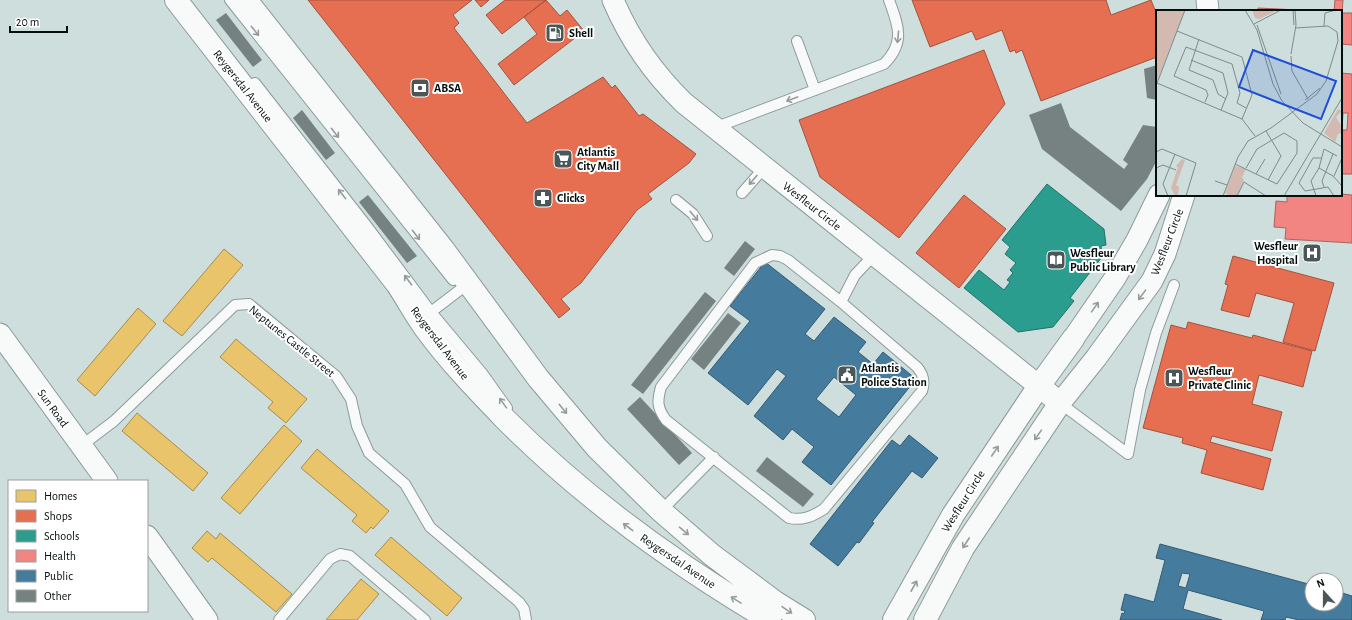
<svg xmlns="http://www.w3.org/2000/svg" width="1352" height="620" viewBox="0 0 1352 620" font-family="'Alegreya Sans',sans-serif">
  <style>
    .homes { fill: #e9c46a; stroke: #a48d4e }
    .shops { fill: #e76f51; stroke: #a3523d }
    .schools { fill: #2a9d8f; stroke: #1f7268 }
    .health { fill: #f28482; stroke: #ab615f; fill-rule: evenodd }
    .public { fill: #457b9d; stroke: #325a72; fill-rule: evenodd }
    .building { fill: #758281 }
    .lines { fill: none; stroke-linecap: round; stroke-linejoin: round }
    .lane-casing { stroke: #8d9a99; stroke-width: 12 }
    .street-casing { stroke: #8d9a99; stroke-width: 23 }
    .secondary-casing { stroke: #8d9a99; stroke-width: 24 }
    .lane { stroke: #f8fafa; stroke-width: 10 }
    .street { stroke: #f8fafa; stroke-width: 21 }
    .secondary { stroke: #f8fafa; stroke-width: 22 }
    .oneway { stroke: #969c9b }
    .labels { text-anchor: middle; dominant-baseline: central; stroke-width: 4; stroke-linejoin: round; paint-order: stroke }
    .poi-label { font-size: 12px; font-weight: bold; fill: #040e0d; stroke: #fff; text-anchor: start }
    .street-label { font-size: 12px; fill: #040e0d; stroke: #fff }
    .inset-road { fill: none; stroke: #7d8b8a; stroke-width: 1 }
    .view { fill: #1d4ed8; fill-opacity: 0.15; stroke: #1d4ed8; stroke-width: 2 }
    .inset-edge { fill: none; stroke: #040e0d; stroke-width: 2 }
  </style>
  <rect width="100%" height="100%" fill="#cddedd"/>
  <!-- homes -->
  <path class="homes" d="M224 249 243 265 182 336 163 321Z
    M138 308 156 324 95 396 77 380Z
    M236 339 307 399 286 423 268 408 273 402 220 357Z
    M137 413 208 473 193 491 122 431Z
    M284 425 302 441 240 514 221 498Z
    M317 449 389 511 373 529 371 527 366 533 352 521 357 515 301 468Z
    M207 531 216 539 220 533 292 594 276 612 212 558 208 562 192 548Z
    M391 537 462 598 447 616 375 555Z
    M361 579 379 594 357 620H326Z"/>
  <!-- shops -->
  <path class="shops" d="M308 0H472L453 15 459 23 454 28 527 123 603 77 612 88 615 85 639 116 643 114 696 154 689 163 648 194 652 199 637 210 581 283 561 299 570 309 559 318Z
    M475 0H489L481 7Z
    M505 0H546L502 34 486 15Z
    M546 0 560 16 567 10 584 31 514 85 498 64 537 34 524 17Z
    M912 0H1106L1111 15 1151 0 1157 15V57L1041 101 1022 50 1016 53 1015 50 1010 52 1002 30 976 40 972 31 930 47Z
    M984 50 1005 104 899 238 820 177 799 120Z
    M964 195 1006 229 959 288 916 253Z
    M1233 256 1334 283 1315 351 1283 342 1294 303 1256 293 1249 317 1221 310 1228 285 1225 284Z
    M1188 322 1252 338 1253 335 1312 351 1303 387 1259 375 1252 404 1282 412 1272 451 1212 436 1210 442 1271 459 1263 490 1201 473 1207 450 1182 443 1183 438 1143 428 1171 325 1186 329Z"/>
  <!-- schools -->
  <path class="schools" d="M1047 184 1104 229 1106 245 1101 246 1102 257 1070 298 1074 301 1053 327 1018 332 964 288 979 270 1004 290 1010 282 1007 280 1013 273 1010 270 1016 263 1005 254 1010 247 1002 240Z"/>
  <!-- health -->
  <path class="health" d="M1335 0H1343L1342 13H1352V45L1341 44V11H1334Z
    M1258 8 1317 11H1258Z
    M1341 73 1352 74V174H1341ZM1343 113H1348L1347 130H1342Z
    M1341 194 1352 195V243L1285 239 1286 228 1274 227 1276 201 1287 202V195Z"/>
  <!-- public -->
  <path class="public" d="M765 262 825 309 805 334 814 341 834 317 866 342 858 352 873 364 883 352 916 379 831 485 802 462 814 447 792 429 783 440 754 416 786 376 777 369 748 405 708 373 750 321 730 306ZM834 377 856 395 839 417 816 399Z
    M909 435 938 458 922 478 912 471 872 522 874 523 859 543 857 542 838 566 810 544 892 440 900 446Z
    M1160 544 1312 585V604H1336V591L1352 596V620H1299L1286 617 1285 620H1261L1264 611 1188 590 1183 609 1222 620H1120L1122 613 1124 614 1125 611 1121 610 1125 594 1154 602 1165 560 1156 558ZM1182 573 1190 574 1186 588 1178 586Z"/>
  <!-- building -->
  <path class="building" d="M226 13 262 60 253 67 216 20Z
    M1157 65V100L1147 98 1144 69Z
    M1061 103 1070 127 1124 169 1128 164 1123 160 1143 125 1157 127V160L1147 179 1121 211 1042 149 1029 115Z
    M302 110 335 153 326 160 293 118Z
    M368 195 417 256 407 263 359 202Z
    M745 241 755 249 734 276 724 268Z
    M705 292 716 301 643 394 631 385Z
    M728 313 741 323 704 370 691 359Z
    M640 397 692 453 679 465 627 409Z
    M767 457 814 494 803 507 756 471Z"/>
  <g class="lines">
    <defs>
      <path id="lane" d="M230 0 453 280
        M797 41 815 90
        M255 83 366 225 431 312 482 373 507 408
        M714 128 884 64C906 42 898 25 889 0
        M742 193 764 168
        M676 200 693 214 707 236
        M772 255 780 256 788 260 841 302 917 367C924 375 925 382 922 391L824 509C813 516 803 521 789 518L666 420C657 408 657 401 661 387L755 263Z
        M841 302 855 275 874 255
        M431 312 461 289
        M1060 403 1128 454 1140 390 1156 333 1174 285
        M81 446 114 421 235 305 249 304 336 376 351 399 357 426 369 453 405 484 430 527 519 602 524 609 526 620
        M661 511 714 457
        M279 620 330 559 340 554 350 556 425 620"/>
      <path id="street" d="M613 0C630 40 653 73 684 103L1039 386
        M1207 0 1208 11
        M0 334 107 481
        M1073 339 1115 278 1137 240 1159 195
        M1060 403 1096 358 1152 281 1165 254 1184 195
        M147 536 207 620"/>
      <path id="secondary" d="M176 0 397 284C407 299 415 314 425 328 449 361 477 390 505 419 584 498 673 563 770 620
        M246 0 443 249 538 378 597 448 661 511 712 555 775 602 804 620
        M894 620 953 515 1039 386 1073 339
        M925 620 963 548 1060 403 1039 386"/>
    </defs>
    <!-- lane casing -->
    <use href="#lane" class="lane-casing"/>
    <!-- street casing -->
    <use href="#street" class="street-casing"/>
    <!-- secondary casing -->
    <use href="#secondary" class="secondary-casing"/>
    <!-- lane -->
    <use href="#lane" class="lane"/>
    <!-- street -->
    <use href="#street" class="street"/>
    <!-- secondary -->
    <use href="#secondary" class="secondary"/>
  </g>
  <!-- one-way arrows -->
  <defs><path id="oneway-shaft" d="M-6 0H5M1.5-3L5.5 0L1.5 3" fill="none" stroke-width="1.6" stroke-linecap="round" stroke-linejoin="round"/></defs>
  <g class="oneway">
    <use href="#oneway-shaft" transform="translate(255 31) rotate(52)"/>
    <use href="#oneway-shaft" transform="translate(898 37) rotate(96)"/>
    <use href="#oneway-shaft" transform="translate(792 99) rotate(160)"/>
    <use href="#oneway-shaft" transform="translate(335 133) rotate(52)"/>
    <use href="#oneway-shaft" transform="translate(753 180) rotate(131)"/>
    <use href="#oneway-shaft" transform="translate(342 194) rotate(-128)"/>
    <use href="#oneway-shaft" transform="translate(694 216) rotate(50)"/>
    <use href="#oneway-shaft" transform="translate(416 235) rotate(52)"/>
    <use href="#oneway-shaft" transform="translate(408 280) rotate(-127)"/>
    <use href="#oneway-shaft" transform="translate(1142 295) rotate(126)"/>
    <use href="#oneway-shaft" transform="translate(1095 307) rotate(-55)"/>
    <use href="#oneway-shaft" transform="translate(503 403) rotate(-125)"/>
    <use href="#oneway-shaft" transform="translate(563 409) rotate(51)"/>
    <use href="#oneway-shaft" transform="translate(1038 435) rotate(125)"/>
    <use href="#oneway-shaft" transform="translate(995 451) rotate(-56)"/>
    <use href="#oneway-shaft" transform="translate(628 527) rotate(-143)"/>
    <use href="#oneway-shaft" transform="translate(684 531) rotate(40)"/>
    <use href="#oneway-shaft" transform="translate(966 543) rotate(123)"/>
    <use href="#oneway-shaft" transform="translate(914 586) rotate(-61)"/>
    <use href="#oneway-shaft" transform="translate(736 600) rotate(-148)"/>
    <use href="#oneway-shaft" transform="translate(787 610) rotate(34)"/>
  </g>
  <!-- icons -->
  <defs>
    <symbol id="fuel-square" viewBox="-11 -11 22 22"><rect x="-9" y="-9" width="18" height="18" rx="4" fill="#4a5756" stroke="#fff"/><path d="M-5.5-6h7V0h2V4h1.3V-2.5L3-4.5l.8-.8L6-3V5H2.5V1h-1V6h-7ZM-4.2-4.7v3.2H.2V-4.7Z" fill="#fff"/></symbol>
    <symbol id="bank-square" viewBox="-11 -11 22 22"><rect x="-9" y="-9" width="18" height="18" rx="4" fill="#4a5756" stroke="#fff"/><path d="M-6-4H6V4H-6ZM0-2.3a2.3 2.3 0 1 0 0 4.6a2.3 2.3 0 1 0 0-4.6Z" fill="#fff"/></symbol>
    <symbol id="supermarket-square" viewBox="-11 -11 22 22"><rect x="-9" y="-9" width="18" height="18" rx="4" fill="#4a5756" stroke="#fff"/><path d="M-6-5.5h2.5l.6 2H6L4.5 2H-2.5L-4.4-4H-6ZM-1.5 3.2a1.3 1.3 0 1 0 .1 0ZM3 3.2a1.3 1.3 0 1 0 .1 0Z" fill="#fff"/></symbol>
    <symbol id="pharmacy-square" viewBox="-11 -11 22 22"><rect x="-9" y="-9" width="18" height="18" rx="4" fill="#4a5756" stroke="#fff"/><path d="M-2-6h4v4h4v4h-4v4h-4v-4h-4v-4h4Z" fill="#fff"/></symbol>
    <symbol id="hospital-square" viewBox="-11 -11 22 22"><rect x="-9" y="-9" width="18" height="18" rx="4" fill="#4a5756" stroke="#fff"/><path d="M-5-5h3v3.5h4V-5h3V5h-3V1.5h-4V5h-3Z" fill="#fff"/></symbol>
    <symbol id="library-square" viewBox="-11 -11 22 22"><rect x="-9" y="-9" width="18" height="18" rx="4" fill="#4a5756" stroke="#fff"/><path d="M-6-4Q-3-5.5-.7-3.5V5Q-3 3-6 4ZM6-4Q3-5.5 .7-3.5V5Q3 3 6 4Z" fill="#fff"/></symbol>
    <symbol id="civic-square" viewBox="-11 -11 22 22"><rect x="-9" y="-9" width="18" height="18" rx="4" fill="#4a5756" stroke="#fff"/><path d="M-.6-6.5H3V-4.5H.6V-3L4-1V1h2V6H-6V1h2V-1L-.6-3ZM-1.2 2.5V6h2.4V2.5Z" fill="#fff"/></symbol>
  </defs>
  <g fill-rule="evenodd">
    <use href="#fuel-square" x="544" y="22" width="22" height="22"/>
    <use href="#bank-square" x="409" y="77" width="22" height="22"/>
    <use href="#supermarket-square" x="552" y="148" width="22" height="22"/>
    <use href="#pharmacy-square" x="532" y="187" width="22" height="22"/>
    <use href="#hospital-square" x="1301" y="242" width="22" height="22"/>
    <use href="#library-square" x="1045" y="249" width="22" height="22"/>
    <use href="#civic-square" x="836" y="364" width="22" height="22"/>
    <use href="#hospital-square" x="1163" y="367" width="22" height="22"/>
  </g>
  <g class="labels">
    <!-- poi labels -->
    <g class="poi-label">
      <text x="569" y="33">Shell</text>
      <text x="434" y="88">ABSA</text>
      <text x="577" y="152">Atlantis<tspan x="577" dy="14">City Mall</tspan></text>
      <text x="557" y="198">Clicks</text>
      <text x="1298" y="246" text-anchor="end">Wesfleur<tspan x="1298" dy="14">Hospital</tspan></text>
      <text x="1070" y="253">Wesfleur<tspan x="1070" dy="14">Public Library</tspan></text>
      <text x="861" y="368">Atlantis<tspan x="861" dy="14">Police Station</tspan></text>
      <text x="1188" y="371">Wesfleur<tspan x="1188" dy="14">Private Clinic</tspan></text>
    </g>
    <!-- street labels -->
    <g class="street-label">
      <text transform="translate(243 86) rotate(52)">Reygersdal Avenue</text>
      <text transform="translate(812 206) rotate(38)">Wesfleur Circle</text>
      <text transform="translate(1167 242) rotate(-69)">Wesfleur Circle</text>
      <text transform="translate(292 341) rotate(39)">Neptunes Castle Street</text>
      <text transform="translate(440 343) rotate(53)">Reygersdal Avenue</text>
      <text transform="translate(53 408) rotate(54)">Sun Road</text>
      <text transform="translate(963 501) rotate(-58)">Wesfleur Circle</text>
      <text transform="translate(678 561) rotate(34)">Reygersdal Avenue</text>
    </g>
  </g>
  <!-- overview -->
  <g transform="translate(1156 10)">
    <rect width="186" height="186" fill="#cddedd"/>
    <path d="M0 0H29L0 74Z" fill="#d3b9af"/>
    <path d="M96 0H118V2L103 9 99 8ZM182 99 186 101 180 107 186 117V123L182 124 179 132 168 123ZM26 149 29 150 20 175 23 177 22 186H19L15 178 22 157 20 156ZM79 156 90 159 86 167 88 171 81 186H74L69 183Z" fill="#d3b9af"/>
    <path class="inset-road" d="M89 0 101 20 117 74 126 91 147 113 186 137M137 0 138 15M98 14 125 0M101 15 125 84M168 16 169 3 180 0M21 21 86 47 96 85 86 109M43 29 33 60 57 70 62 84 70 89M135 44 140 15 139 0M135 46 136 61 152 89M35 50 67 63 72 83 65 100M1 73 86 109 99 126M0 76 29 0M149 90 164 78M49 92 52 85 50 80 18 66 30 37 76 54 84 83 81 93 90 98M110 121 125 146 112 170M0 142 6 139 40 153 30 186M165 148H157L143 173 149 181 172 177 178 186M79 154 121 174 141 143V131L128 123 101 139 90 158M0 158 7 155 20 160M163 158 168 139 181 146M163 158 177 166 186 176M100 164 109 149M178 166 186 148M59 171 71 175M168 177 166 171 177 144M12 186 7 174 19 144M67 186 82 147 92 131 115 118 161 84 170 71 182 31 181 22 172 16 139 18M81 186 88 172 110 186M128 186 186 88M160 186 155 171 163 158"/>
    <path class="view" d="M97 40 180 71 165 109 83 77Z"/>
    <rect width="186" height="186" class="inset-edge"/>
  </g>
  <!-- legend -->
  <rect x="8" y="480" width="140" height="132" fill="#ffffff" stroke="#9b9f9e"/>
  <rect x="16" y="490" width="20" height="12" fill="#e9c46a" stroke="#9b9f9e"/>
  <text x="44" y="500" font-size="12" fill="#040e0d">Homes</text>
  <rect x="16" y="510" width="20" height="12" fill="#e76f51" stroke="#9b9f9e"/>
  <text x="44" y="520" font-size="12" fill="#040e0d">Shops</text>
  <rect x="16" y="530" width="20" height="12" fill="#2a9d8f" stroke="#9b9f9e"/>
  <text x="44" y="540" font-size="12" fill="#040e0d">Schools</text>
  <rect x="16" y="550" width="20" height="12" fill="#f28482" stroke="#9b9f9e"/>
  <text x="44" y="560" font-size="12" fill="#040e0d">Health</text>
  <rect x="16" y="570" width="20" height="12" fill="#457b9d" stroke="#9b9f9e"/>
  <text x="44" y="580" font-size="12" fill="#040e0d">Public</text>
  <rect x="16" y="590" width="20" height="12" fill="#758281" stroke="#9b9f9e"/>
  <text x="44" y="600" font-size="12" fill="#040e0d">Other</text>
  <!-- north arrow -->
  <g transform="translate(1324 592) rotate(339)"><circle r="19" fill="#ffffff" stroke="#9b9f9e"/>
  <path d="M0-3L7 15L0 10L-7 15Z" fill="#4a5756"/>
  <text y="-6" font-size="11" font-weight="bold" text-anchor="middle" fill="#040e0d">N</text>
  </g>
  <!-- scale -->
  <path d="M10 26v6h57v-6" fill="none" stroke="#040e0d" stroke-width="2"/>
  <text x="16" y="26" font-size="12" fill="#040e0d" stroke="#ffffff" stroke-width="3" paint-order="stroke">20 m</text>
</svg>
